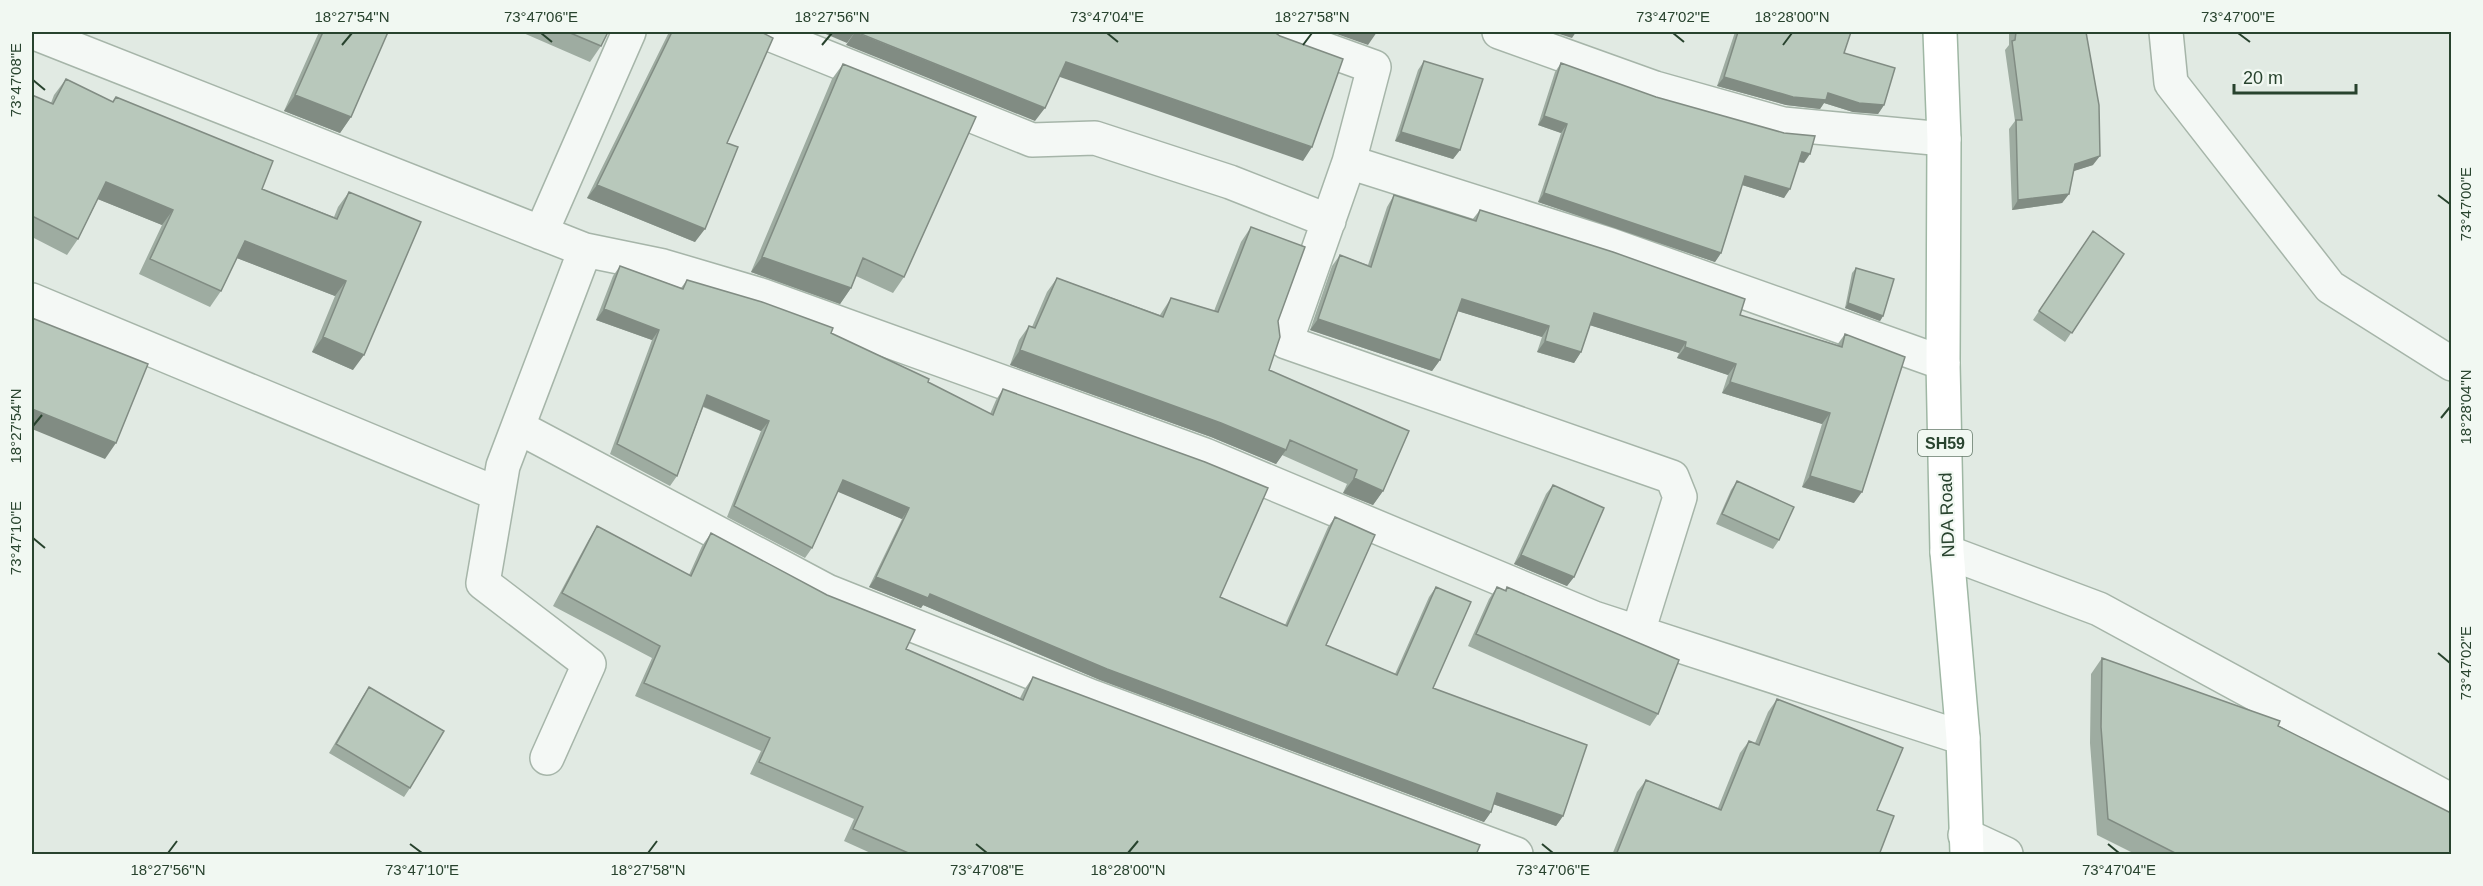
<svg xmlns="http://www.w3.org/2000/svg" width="2483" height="886" viewBox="0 0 2483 886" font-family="Arial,sans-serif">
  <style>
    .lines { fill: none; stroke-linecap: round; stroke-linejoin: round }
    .minor-casing { stroke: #a6b5a9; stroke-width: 36 }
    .tertiary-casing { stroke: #a6b5a9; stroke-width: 36 }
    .primary-casing { stroke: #9fb7a4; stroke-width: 36 }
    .minor { stroke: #f4f8f5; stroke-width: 33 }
    .tertiary { stroke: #f4f8f5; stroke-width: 33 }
    .primary { stroke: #fff; stroke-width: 33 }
    .wall { fill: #9eaca1 }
    .shaded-wall { fill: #818c83 }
    .building { fill: #b8c8bb; stroke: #818c83; stroke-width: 1.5 }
    .ticks { fill: none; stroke: #28432e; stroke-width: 2 }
    .labels { text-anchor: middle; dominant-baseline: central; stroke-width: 4.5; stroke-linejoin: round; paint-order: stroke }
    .shield { fill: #f1f8f2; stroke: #647969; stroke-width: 1.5 }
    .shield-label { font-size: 16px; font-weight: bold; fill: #28432e }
    .street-label { font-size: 18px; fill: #28432e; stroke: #f1f8f2 }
    .neatline { fill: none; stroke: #28432e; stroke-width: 2 }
    .ticks-label { font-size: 15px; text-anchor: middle; fill: #28432e }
  </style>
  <rect width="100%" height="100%" fill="#e1eae3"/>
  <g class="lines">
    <defs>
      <path id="minor" d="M32 32 585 250
        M764 32 1032 140 1095 138 1230 182 1329 221
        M1277 32 1374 67 1349 162 1286 342 1672 477 1680 497 1638 632
        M1499 32 1655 88 1783 124 1944 139
        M1349 162 1611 245 1943 363
        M541 233 629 32
        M32 300 498 494
        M518 427 827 591 1093 697 1516 854
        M1947 552 2099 609 2452 801
        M547 758 589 664 483 583 503 466 585 250 663 266 761 295 1205 455 1594 618 1963 738
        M1965 835 2006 854"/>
      <path id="tertiary" d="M2166 32 2171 83 2330 287 2452 364"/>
      <path id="primary" d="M1940 32 1944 139 1943 363 1947 552 1963 738 1967 854"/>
    </defs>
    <!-- minor casing -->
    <use href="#minor" class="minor-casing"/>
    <!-- tertiary casing -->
    <use href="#tertiary" class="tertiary-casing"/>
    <!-- primary casing -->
    <use href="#primary" class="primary-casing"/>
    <!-- minor -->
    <use href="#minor" class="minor"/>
    <!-- tertiary -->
    <use href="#tertiary" class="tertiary"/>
    <!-- primary -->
    <use href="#primary" class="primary"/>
  </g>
  <!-- wall -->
  <path class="wall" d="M319 32H388L351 117 340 133 284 111Z
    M521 32H608L601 46 590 62Z
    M669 32H761L727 143 695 242 587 198Z
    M1735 32H1851L1844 53 1884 105 1878 114 1853 112 1824 103 1820 109 1786 105 1717 86Z
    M2009 32H2086L2093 165 2073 171 2069 194 2062 203 2012 210 2009 129 2015 121 2005 50 2009 45Z
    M1424 61 1460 150 1453 159 1395 141 1418 70Z
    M1561 63 1804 163 1799 162 1784 198 1742 185 1721 253 1715 262 1538 202 1561 133 1538 125 1555 72Z
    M843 64 904 277 893 293 856 276 851 288 840 304 751 272 832 79Z
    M66 79 112 102 116 97 262 189 334 217 338 207 349 192 353 370 312 352 335 296 237 258 221 291 210 307 139 274 162 225 98 199 78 239 67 255 32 237V95L51 103 54 95Z
    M1394 195 1472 220 1480 210 1740 315 1837 345 1845 334 1854 503 1802 487 1822 424 1722 393 1728 375 1677 358 1679 353 1590 325 1581 352 1574 363 1537 352 1542 337 1458 311 1440 360 1432 371 1310 330 1332 266 1340 255 1368 265 1387 207Z
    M1251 227 1278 321 1269 370 1383 491 1373 505 1343 493 1347 484 1282 455 1276 464 1211 437 1010 365 1019 340 1029 326 1032 327 1047 292 1057 278 1160 315 1171 298 1214 311 1241 242Z
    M2093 231 2124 254 2065 342 2033 320Z
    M620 266 681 288 687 280 831 333 990 414 996 400 1003 389 1220 597 1285 625 1328 527 1335 517 1326 645 1395 674 1429 597 1436 587 1433 688 1563 816 1556 826 1493 804 1491 812 1484 822 1100 680 923 605 921 608 869 587 902 519 838 491 812 548 805 558 727 517 761 431 703 407 677 476 670 486 610 454 652 340 596 320 613 276Z
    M1856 268 1883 316 1880 321 1845 308 1852 273Z
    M1737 481 1779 540 1773 549 1716 524 1731 490Z
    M1553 485 1574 577 1567 586 1514 564 1546 494Z
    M597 526 689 575 702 546 711 533 906 649 1020 698 1024 690 1033 677 1476 855H875L844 841 854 819 750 774 761 751 635 696 652 658 553 606 589 539Z
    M1497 587 1505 590 1507 587 1658 714 1650 726 1468 646 1489 599Z
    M2102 658 2278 726 2451 855H2137L2097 835 2090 743 2091 674Z
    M369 687 410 788 404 797 329 753 363 696Z
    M1777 699 1877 810 1879 855H1612L1637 792 1646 780 1718 808 1740 753 1749 741 1755 743 1768 712Z"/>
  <!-- shaded-wall -->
  <path class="shaded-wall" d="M821 32H855L847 43Z
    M855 32 1045 108 1035 121 846 45Z
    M1331 32H1377L1368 45Z
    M1553 32H1576L1572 38Z
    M1066 62 1312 147 1303 161 1057 76Z
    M1724 77 1828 93 1884 105 1878 114 1853 112 1824 103 1820 109 1786 105 1717 86Z
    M295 95 351 117 340 133 284 111Z
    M1544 116 1567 124 1561 133 1538 125Z
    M1401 132 1460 150 1453 159 1395 141Z
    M1802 152 1810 154 1804 163 1796 161Z
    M2100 156 2093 165 2068 173 2075 164Z
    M1745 176 1790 189 1784 198 1739 184Z
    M106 182 173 210 162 225 95 198Z
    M597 185 705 229 695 242 587 198Z
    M1544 193 1721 253 1715 262 1538 202Z
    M2069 194 2062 203 2012 210 2018 200Z
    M245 241 346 281 335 296 234 257Z
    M762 257 851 288 840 304 751 272Z
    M1462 299 1549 326 1542 337 1454 310Z
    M1848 303 1883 316 1880 321 1845 308Z
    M604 309 659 330 652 340 596 320Z
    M1594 313 1686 342 1679 353 1586 324Z
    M1318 319 1440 360 1432 371 1310 330Z
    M323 337 364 355 353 370 312 352Z
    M1545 341 1581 352 1574 363 1537 352Z
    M1685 347 1736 364 1728 375 1677 358Z
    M1020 350 1221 423 1286 450 1276 464 1211 437 1010 365Z
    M1730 382 1830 413 1822 424 1722 393Z
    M707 395 769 421 761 431 700 405Z
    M32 409 116 443 105 459 32 429Z
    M1810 476 1862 492 1854 503 1802 487Z
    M1354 478 1383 491 1373 505 1343 493Z
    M843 480 909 508 902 519 836 491Z
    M1521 555 1574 577 1567 586 1514 564Z
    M876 577 930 594 1491 812 1484 822 1100 680 923 605 921 608 869 587Z
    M1497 793 1563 816 1556 826 1490 803Z"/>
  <!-- building -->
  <path class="building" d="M323 32H388L351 117 295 95Z
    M568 32H608L601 46Z
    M672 32H761L773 38 727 143 738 147 705 229 597 185Z
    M856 32H1274L1280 36 1343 59 1312 147 1066 62 1045 108Z
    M1738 32H1851L1844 53 1895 68 1884 105 1859 103 1828 93 1826 100 1793 97 1724 77Z
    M2016 32H2086L2099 105 2100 156 2075 164 2069 194 2018 200 2016 120H2022L2012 41 2015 40Z
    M1424 61 1483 79 1460 150 1401 132Z
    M1561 63 1656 97 1784 133 1815 136 1810 154 1802 152 1790 189 1745 176 1721 253 1544 193 1567 124 1544 116Z
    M843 64 976 117 904 277 863 258 851 288 762 257Z
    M66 79 113 102 116 97 273 161 262 189 337 219 349 192 421 222 364 355 323 337 346 281 245 241 221 291 150 259 173 210 106 182 78 239 32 216V95L53 104Z
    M1394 195 1476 221 1480 210 1613 252 1745 299 1740 315 1842 347 1845 334 1905 357 1862 492 1810 476 1830 413 1730 382 1736 364 1685 347 1686 342 1594 313 1581 352 1545 341 1549 326 1462 299 1440 360 1318 319 1340 255 1371 267Z
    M1251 227 1305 247 1278 321 1280 337 1269 370 1409 431 1383 491 1354 478 1357 470 1290 440 1286 450 1221 423 1020 350 1029 326 1035 328 1057 278 1163 317 1171 298 1218 312Z
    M2093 231 2124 254 2072 333 2039 311Z
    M620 266 683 289 687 280 762 302 833 328 831 333 929 379 928 382 993 415 1003 389 1205 462 1268 488 1220 597 1287 626 1335 517 1375 535 1326 645 1397 675 1436 587 1471 602 1433 688 1587 745 1563 816 1497 793 1491 812 1107 669 930 594 928 598 876 577 909 508 843 480 812 548 734 506 769 421 707 395 677 476 617 444 659 330 604 309Z
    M1856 268 1894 279 1883 316 1848 303Z
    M32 318 148 364 116 443 32 409Z
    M1737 481 1794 507 1779 540 1722 514Z
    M1553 485 1604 508 1574 577 1521 555Z
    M597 526 691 576 711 533 827 595 915 630 906 649 1023 700 1033 677 1480 845 1476 855H913L853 829 863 807 759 762 770 738 644 683 660 646 562 593Z
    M1497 587 1506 591 1507 587 1679 660 1658 714 1476 634Z
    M2102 658 2280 721 2278 726 2451 813V855H2179L2108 819 2101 727Z
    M369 687 444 731 410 788 336 744Z
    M1777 699 1903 748 1877 810 1894 816 1879 855H1616L1646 780 1721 810 1749 741 1759 745Z"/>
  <!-- ticks -->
  <path class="ticks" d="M541 33 552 42M1107 33 1118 42M1673 33 1684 42M2238 33 2250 42M342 45 352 33M822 45 832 33M1303 45 1312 33M1783 45 1792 33M33 80 45 90M2438 195 2450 204M2441 418 2450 407M33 426 42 415M33 538 45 548M2438 653 2450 663M410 844 422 853M976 844 987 853M1542 844 1553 853M2108 844 2119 853M168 853 177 841M648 853 657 841M1128 853 1138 841"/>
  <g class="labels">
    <!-- shield labels -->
    <rect class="shield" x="1918" y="430" width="54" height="26" rx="4.5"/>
    <g class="shield-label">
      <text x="1945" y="443">SH59</text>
    </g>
    <!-- street labels -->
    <g class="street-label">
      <text transform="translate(1947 515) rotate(-92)">NDA Road</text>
    </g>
  </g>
  <!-- border -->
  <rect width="2483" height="886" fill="none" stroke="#f1f8f2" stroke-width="66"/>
  <!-- scale -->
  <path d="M2234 84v9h122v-9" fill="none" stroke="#28432e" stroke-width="3"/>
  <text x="2243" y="84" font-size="18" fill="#28432e" stroke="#f1f8f2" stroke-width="4.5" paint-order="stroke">20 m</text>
  <rect x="33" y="33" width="2417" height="820" class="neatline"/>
  <g class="ticks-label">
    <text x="352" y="22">18°27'54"N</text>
    <text x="541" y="22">73°47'06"E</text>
    <text x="832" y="22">18°27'56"N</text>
    <text x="1107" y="22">73°47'04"E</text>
    <text x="1312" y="22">18°27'58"N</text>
    <text x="1673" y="22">73°47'02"E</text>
    <text x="1792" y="22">18°28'00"N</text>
    <text x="2238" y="22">73°47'00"E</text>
    <text transform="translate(16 80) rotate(-90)" y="5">73°47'08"E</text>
    <text transform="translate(2466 204) rotate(-90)" y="5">73°47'00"E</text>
    <text transform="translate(2466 407) rotate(-90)" y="5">18°28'04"N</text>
    <text transform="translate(16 426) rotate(-90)" y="5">18°27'54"N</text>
    <text transform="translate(16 538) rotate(-90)" y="5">73°47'10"E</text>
    <text transform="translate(2466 663) rotate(-90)" y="5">73°47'02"E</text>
    <text x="168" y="875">18°27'56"N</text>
    <text x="422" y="875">73°47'10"E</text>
    <text x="648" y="875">18°27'58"N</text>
    <text x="987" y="875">73°47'08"E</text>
    <text x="1128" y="875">18°28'00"N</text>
    <text x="1553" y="875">73°47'06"E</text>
    <text x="2119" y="875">73°47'04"E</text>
  </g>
</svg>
